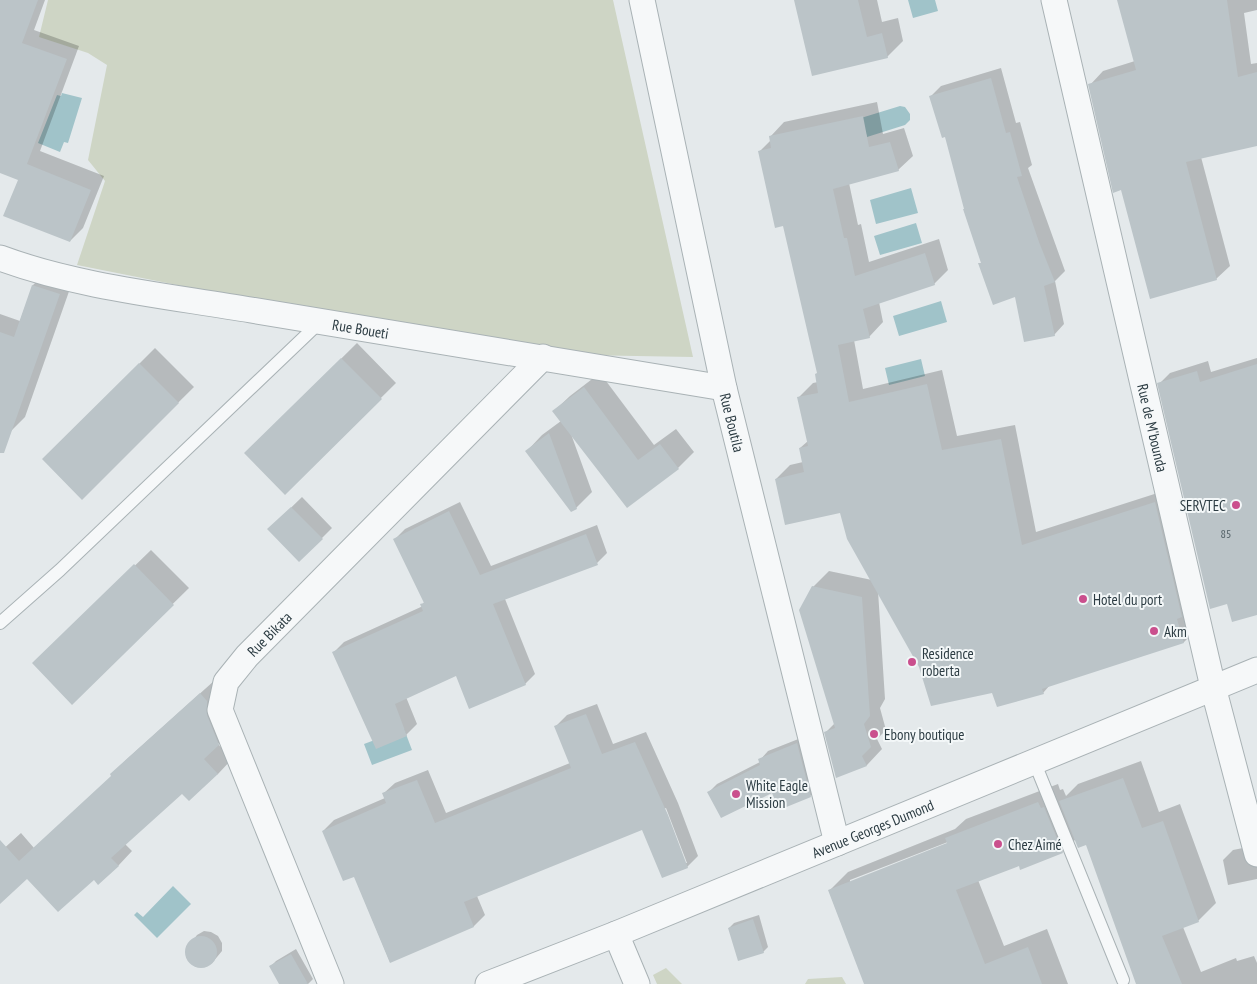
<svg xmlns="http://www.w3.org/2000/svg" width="1257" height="984" viewBox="0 0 1257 984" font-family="'PT Sans Narrow',sans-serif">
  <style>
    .green { fill: #ced5c5 }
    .water { fill: #a0c3c9 }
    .shadow { fill: #0003; fill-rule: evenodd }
    .building { fill: #bbc4c8 }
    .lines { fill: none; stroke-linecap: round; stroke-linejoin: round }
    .service-casing { stroke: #a9b2b5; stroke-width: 14 }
    .minor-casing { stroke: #a9b2b5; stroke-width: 27 }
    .service { stroke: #f6f8f9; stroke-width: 12 }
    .minor { stroke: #f6f8f9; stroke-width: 25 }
    .poi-dot { fill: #ca4f8d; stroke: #f3f7f8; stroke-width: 2 }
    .labels { text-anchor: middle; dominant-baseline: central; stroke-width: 4; stroke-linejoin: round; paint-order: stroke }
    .number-label { font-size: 12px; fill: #505e64 }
    .street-label { font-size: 15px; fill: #2c3c43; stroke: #f3f7f8 }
    .poi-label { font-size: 15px; fill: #2c3c43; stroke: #f3f7f8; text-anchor: start }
  </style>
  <rect width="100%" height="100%" fill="#e4e9eb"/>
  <!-- green -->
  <path class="green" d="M48 0H613L693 357 522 354 77 265 105 181 88 160 107 65 88 53 39 37Z
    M666 968 682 984H657L653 975Z
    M842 977 846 984H805L808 979Z"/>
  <!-- water -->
  <path class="water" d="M908 0H935L938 11 913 18Z
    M62 93 82 98 68 143 64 142 60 152 38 143 57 95 61 96Z
    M900 106 905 107 910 114V120L905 125 867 137 861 118Z
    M911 188 918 213 876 224 870 200Z
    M916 223 922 243 880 255 874 236Z
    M941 301 947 322 899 336 893 316Z
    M921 359 925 376 889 385 885 368Z
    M404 729 412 750 372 765 364 744Z
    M173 886 191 904 157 938 134 915 137 912 143 917Z"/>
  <!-- shadow -->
  <path class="shadow" d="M0 0H45L34 30 79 46 40 151 104 176 83 228 70 241 20 179 0 172Z
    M796 0H877L882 22 898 18 903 41 887 57Z
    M1119 0H1257V10L1244 13 1251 64 1257 63V145L1201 157 1230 266 1216 279 1122 189 1090 85 1103 71 1135 61Z
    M1001 68 1016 123 1020 122 1032 165 1028 168 1065 271 1055 281 1064 324 1054 335 1016 295 980 264 982 262 946 136 931 96 941 86Z
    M877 102 883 134 904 128 913 156 898 170 849 183 858 225 861 224 869 262 939 239 948 270 934 284 879 302 883 322 869 337 854 340 863 389 942 370 957 436 1015 425 1036 532 1170 489 1198 628 1184 642 1050 685 1043 693 993 692 920 666 878 591 885 699 880 708 886 730 877 739 882 749 867 765 836 776 826 732 835 723 813 587 829 571 872 580 841 512 776 479 790 465 803 462 800 448 808 441 799 397 813 383 818 382V372L784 225 760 151 771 140 770 137 784 122Z
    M47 272 73 280 25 417 11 431 0 427V314L20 321 33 285Z
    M357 343 396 383 285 493 246 453Z
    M155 348 194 387 82 498 44 459Z
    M1257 358V613L1159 384 1170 373 1208 361 1211 372Z
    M600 373 654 445 676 429 694 452 678 468 627 506 571 434 592 492 576 508 527 451 542 435 561 421 554 411 570 396Z
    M302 497 332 528 299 561 269 529Z
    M460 502 491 566 597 525 607 553 597 563 505 599 535 674 525 684 456 675 406 697 417 724 406 735 334 652 344 642 423 606 422 605 425 601 395 539 405 529Z
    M151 550 189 588 72 703 50 648Z
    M215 680 232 730 218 744 232 759 218 774 183 792 125 844 132 851 118 866 94 878 27 877 0 897V852L21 833 34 848 113 776 126 760Z
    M597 704 613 744 646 732 678 803 698 856 687 867 643 828 477 896 485 915 474 926 390 962 354 875 323 831 334 820 385 798 384 793 395 783 428 770 446 813 570 763 556 726 567 715ZM666 808 687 863H685L664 809Z
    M806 736 819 787 810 796 772 791 709 792 717 784 760 762V760L768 751Z
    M1141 761 1159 812 1180 804 1216 903 1198 921 1183 927 1201 972 1236 958 1237 961 1254 956 1257 963V984H1138L1086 843 1076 839 1062 852 1019 864 978 880 1004 946 1047 929 1068 984H865L829 891 848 872 955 829 966 819 1058 784 1060 790 1063 789 1066 796 1078 784ZM953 840 954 842 850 883V880Z
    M1253 846 1257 854V879L1228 885 1223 860 1233 850Z
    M759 915 768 947 763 952 729 928 734 923Z
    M204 931 211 932 218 936 222 943V951L212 963 204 967H196L190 962 186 955 187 948 197 935Z
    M296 949 313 979 308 984H281L271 966 276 961Z"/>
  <!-- building -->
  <path class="building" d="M0 0H38L22 43 67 59 27 164 91 190 70 242 3 216 18 180 0 173Z
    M794 0H858L867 37 882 33 888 58 812 76Z
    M1117 0H1227L1238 77 1257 72V146L1186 162 1217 280 1150 299 1121 190 1113 193 1088 84 1136 70Z
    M991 78 1006 133 1010 132 1022 176 1017 177 1039 242 1055 282 1044 286 1055 336 1024 342 1015 297 993 305 978 263H981L963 209H964L945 137 942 138 929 96Z
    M863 116 869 147 890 142 899 171 833 189 844 238H847L855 276 925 253 935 285 863 309 870 338 838 345 849 402 927 384 942 450 1001 439 1022 545 1155 502 1182 617 1177 619 1184 643 1042 689 1044 694 997 707 992 693 931 706 919 667 847 539 840 513 785 525 775 479 804 472 799 448 808 446 797 397 818 393 815 374 817 373 783 226 775 228 758 151 771 148 769 136Z
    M32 285 60 294 4 453H0V332L14 337Z
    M341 358 382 399 285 495 244 453Z
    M139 363 179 403 82 500 42 459Z
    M1257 364V615L1232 622 1227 604 1210 609 1157 383 1197 371 1200 382Z
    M584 387 638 460 660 444 679 469 627 508 552 411Z
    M549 433 577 509 571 512 525 451Z
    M291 507 323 539 299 562 267 529Z
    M449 511 480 575 586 534 598 565 493 604 526 685 469 709 456 676 395 704 407 736 376 749 332 652 423 611 420 604 424 603 393 539Z
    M134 564 174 605 72 705 32 663Z
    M812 586 862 597 870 716 864 724 871 747 862 756 867 766 836 778 824 732 835 728 799 610Z
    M200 693 207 701V715L219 745 204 759 218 774 189 801 182 794 111 858 119 866 98 885 94 880 58 912 27 879 0 904V840L19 861 111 776 110 774Z
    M586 714 602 754 635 742 668 815 688 868 662 878 642 830 464 902 474 927 390 963 354 877 343 881 322 831 386 803 382 793 417 780 435 823 571 768 554 726Z
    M797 743 811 797 779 810 772 793 721 818 707 792 760 765 758 759Z
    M1123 778 1142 828 1163 821 1199 922 1162 936 1182 984H1136L1086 845 1078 848 1059 801Z
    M1038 802 1041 808 1044 807 1063 853 1020 870 1019 866 956 890 985 964 1028 947 1042 984H864L828 890 947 843 945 838Z
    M753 919 764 953 738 961 728 928Z
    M185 952a16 16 0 1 1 32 0a16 16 0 1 1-32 0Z
    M291 954 308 984H279L269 966Z"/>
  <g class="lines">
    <defs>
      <path id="service" d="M0 623 60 570 320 322
        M1034 761 1123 980"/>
      <g id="minor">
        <path id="s1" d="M642 0 724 388 837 843"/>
        <path id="s2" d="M1054 0 1213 687 1257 854"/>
        <path id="s3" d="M0 258C78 287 169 296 251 310 408 337 566 361 724 388"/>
        <path d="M616 934 637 984"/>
        <path id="s4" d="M331 984 220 710 226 682 247 656 543 357"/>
        <path id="s5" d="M488 984 616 934 1257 670"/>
      </g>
    </defs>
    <!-- service casing -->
    <use href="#service" class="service-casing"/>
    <!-- minor casing -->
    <use href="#minor" class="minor-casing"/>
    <!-- service -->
    <use href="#service" class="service"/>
    <!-- minor -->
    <use href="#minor" class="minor"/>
  </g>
  <!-- markers -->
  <g class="poi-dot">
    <circle cx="1236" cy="505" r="5"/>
    <circle cx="1083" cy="599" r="5"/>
    <circle cx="1154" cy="631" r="5"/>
    <circle cx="912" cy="662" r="5"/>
    <circle cx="874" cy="734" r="5"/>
    <circle cx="736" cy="794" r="5"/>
    <circle cx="998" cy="844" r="5"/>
  </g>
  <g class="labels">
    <!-- number labels -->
    <g class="number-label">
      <text x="1226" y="533">85</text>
    </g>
    <!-- street labels -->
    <g class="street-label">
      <text stroke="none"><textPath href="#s3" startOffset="368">Rue Boueti</textPath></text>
      <text stroke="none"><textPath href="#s1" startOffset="432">Rue Boutila</textPath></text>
      <text stroke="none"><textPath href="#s2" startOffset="439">Rue de M'bounda</textPath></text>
      <text stroke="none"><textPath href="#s4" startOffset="389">Rue Bikata</textPath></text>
      <text stroke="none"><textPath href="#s5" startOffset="415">Avenue Georges Dumond</textPath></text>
    </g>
    <!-- poi labels -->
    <g class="poi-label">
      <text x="1226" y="505" text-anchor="end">SERVTEC</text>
      <text x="1093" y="599">Hotel du port</text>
      <text x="1164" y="631">Akm</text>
      <text x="922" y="653">Residence<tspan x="922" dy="17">roberta</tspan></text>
      <text x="884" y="734">Ebony boutique</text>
      <text x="746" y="785">White Eagle<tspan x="746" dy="17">Mission</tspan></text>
      <text x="1008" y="844">Chez Aimé</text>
    </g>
  </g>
</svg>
